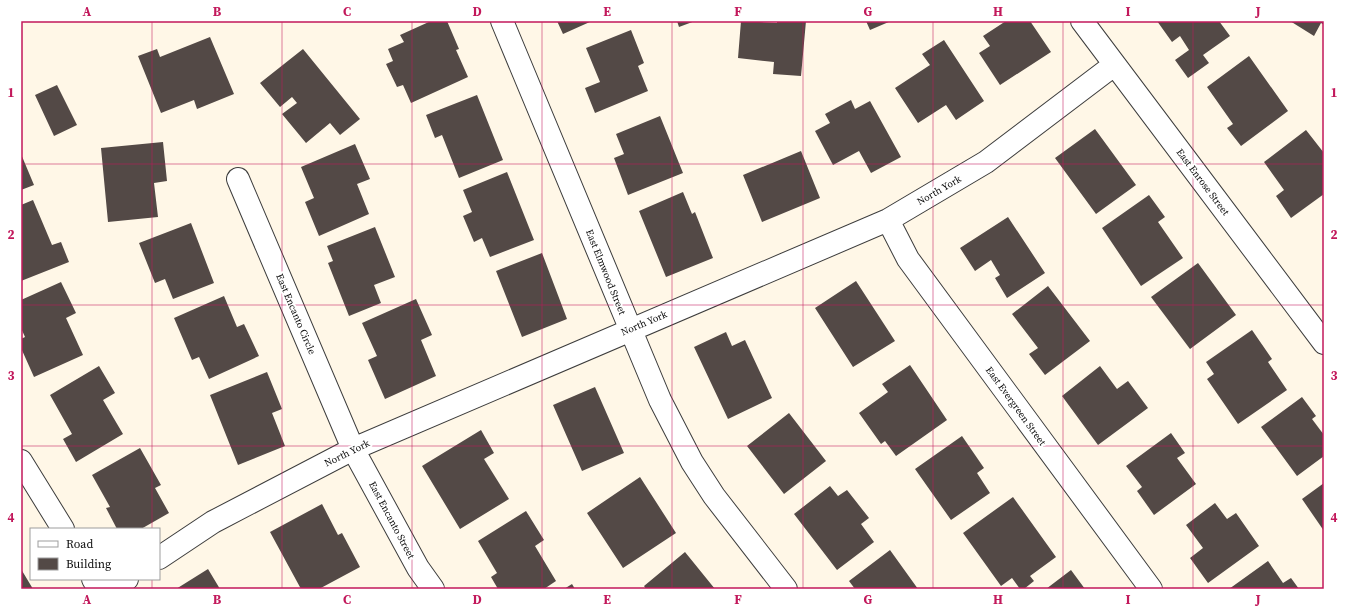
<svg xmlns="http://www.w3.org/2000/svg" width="1345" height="610" viewBox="0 0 1345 610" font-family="'Source Serif 4',serif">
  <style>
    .building { fill: #534946 }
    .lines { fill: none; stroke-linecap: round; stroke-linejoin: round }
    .minor-casing { stroke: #3d3d3d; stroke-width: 24 }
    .minor { stroke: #fff; stroke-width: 22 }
    .grid { fill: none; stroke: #c2185b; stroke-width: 1; stroke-opacity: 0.55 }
    .labels { text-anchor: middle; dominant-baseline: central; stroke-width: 4; stroke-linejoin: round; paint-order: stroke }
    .street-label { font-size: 10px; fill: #0a0a0a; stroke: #fff }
    .neatline { fill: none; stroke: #c2185b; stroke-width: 1.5 }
    .grid-label { font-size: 13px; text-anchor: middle; font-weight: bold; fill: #c2185b }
  </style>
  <rect width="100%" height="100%" fill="#fff7e7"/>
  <!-- building -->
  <path class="building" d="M431 21H447L459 49 456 50 468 77 411 103 403 85 397 87 386 64 393 61 388 49 404 42 400 35Z
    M557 21H592L563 34Z
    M677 21H695L679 27Z
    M741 21 777 23V21H806L801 76 773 74 774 62 738 58Z
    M866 21H891L870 30Z
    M1006 21H1030L1051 52 1000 85 979 53 990 46 983 36Z
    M1157 21H1219L1230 36 1203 55 1209 63 1188 78 1175 60 1189 50 1180 36 1172 42Z
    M1290 21H1324V25L1321 23 1314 36Z
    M631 30 644 63 638 66 648 91 595 113 585 88 600 82 586 48Z
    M210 37 234 94 197 109 194 100 161 113 138 56 157 49 160 57Z
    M944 40 984 101 956 120 946 105 918 123 895 88 930 65 922 54Z
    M303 49 360 119 340 135 330 123 306 143 282 114 297 103 292 97 280 107 260 83Z
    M1249 56 1288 111 1241 146 1227 128 1233 124 1207 87Z
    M57 85 77 125 54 136 35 95Z
    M477 95 503 160 459 178 442 135 435 138 426 115Z
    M851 100 855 109 870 101 901 157 871 173 859 151 833 165 815 131 830 123 825 114Z
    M660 116 683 173 628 195 614 158 624 154 616 134Z
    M1095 129 1136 185 1096 214 1055 158Z
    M1306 130 1324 153V194L1291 218 1276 196 1284 190 1264 162Z
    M163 142 167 181 154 183 158 217 108 222 101 148Z
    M355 144 370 179 357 184 369 214 319 236 305 202 314 198 301 167Z
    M801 151 820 198 762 222 743 175Z
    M21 154 34 185 21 190Z
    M507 172 534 240 490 257 482 238 474 242 463 216 472 212 463 190Z
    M683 192 692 214 695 212 713 258 666 277 639 211Z
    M1149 195 1165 217 1158 222 1183 258 1141 286 1102 228Z
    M33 200 52 245 61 242 69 262 21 281V205Z
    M1008 217 1045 273 1007 298 995 278 1000 275 991 260 975 271 960 248Z
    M191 223 214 283 173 299 165 279 155 283 139 243Z
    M375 227 395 277 374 285 381 303 349 316 328 263 333 261 327 246Z
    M542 253 567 319 522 337 496 271Z
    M1198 263 1236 315 1190 349 1151 297Z
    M856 281 895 341 853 367 815 308Z
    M61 282 76 313 66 318 83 355 34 377 21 348V339L25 337 21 328V300Z
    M1048 286 1090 341 1045 375 1029 354 1038 348 1012 314Z
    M224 296 237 327 244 324 259 356 209 379 199 357 192 360 174 318Z
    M416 299 432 335 421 340 436 376 385 399 368 360 377 356 362 323Z
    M1252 330 1272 359 1268 362 1287 390 1238 424 1207 379 1214 374 1206 362Z
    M726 332 732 346 745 340 772 398 728 419 694 347Z
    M910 365 947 420 896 456 885 441 881 444 859 413 888 392 882 384Z
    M99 366 115 393 103 400 123 434 76 462 63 439 72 434 50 395Z
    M1100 366 1117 389 1128 381 1148 408 1098 445 1062 396Z
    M267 372 282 409 272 413 285 446 238 465 210 395Z
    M595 387 624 453 582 471 553 405Z
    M1302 397 1316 416 1312 419 1324 435V456L1297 476 1261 427Z
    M789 413 826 461 784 494 747 446Z
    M481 430 494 453 484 459 509 499 460 529 422 466Z
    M1171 433 1185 453 1177 458 1196 484 1154 515 1137 491 1142 487 1126 466Z
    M962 436 984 468 977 473 990 493 951 520 915 469Z
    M140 448 161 485 155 488 169 513 141 529H117L106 508 110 507 92 475Z
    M640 477 676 533 623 568 587 513Z
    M1324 483V531L1302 499Z
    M830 486 838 496 847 490 869 518 861 524 874 542 837 570 794 514Z
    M1013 497 1056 557 1030 576 1034 581 1024 589H1020L1012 578 1001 586 963 533Z
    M1215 503 1227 519 1236 513 1259 546 1208 583 1190 558 1203 548 1186 525Z
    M322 504 338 535 342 533 360 567 319 589H301L270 532Z
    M526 511 544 540 535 546 556 581 544 589H498L491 577 497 573 478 541Z
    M890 550 918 589H855L849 581Z
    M685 552 715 589H646L644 586Z
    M1268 561 1283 583 1291 578 1299 589H1229Z
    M21 569 33 589H21Z
    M208 569 220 589H176Z
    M1071 570 1085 589H1046Z
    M572 584 575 589H564Z"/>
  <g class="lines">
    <defs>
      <path id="minor" d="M502 21 660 400 692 462 714 496 786 589
        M1082 21 1324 343
        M238 179 353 449 418 568 433 589
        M888 220 908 259 1151 589
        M21 461 63 529
        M159 558 213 522 353 449 888 220 986 162 1114 65
        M93 579 99 589
        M112 589 127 579"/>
    </defs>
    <!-- minor casing -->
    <use href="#minor" class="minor-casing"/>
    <!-- minor -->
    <use href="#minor" class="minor"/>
  </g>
  <!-- grid -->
  <path class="grid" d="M152 21V529M282 21V589M412 21V589M542 21V589M672 21V589M803 21V589M933 21V589M1063 21V589M1193 21V589M21 164H1324M21 305H1324M21 446H1324M152 579V589"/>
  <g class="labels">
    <!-- street labels -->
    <g class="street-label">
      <text transform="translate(1203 182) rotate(53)">East Enrose Street</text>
      <text transform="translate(939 190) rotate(-30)">North York</text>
      <text transform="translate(606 272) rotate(68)">East Elmwood Street</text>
      <text transform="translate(296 314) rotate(67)">East Encanto Circle</text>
      <text transform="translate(644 323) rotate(-23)">North York</text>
      <text transform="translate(1016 406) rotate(54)">East Evergreen Street</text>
      <text transform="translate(347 453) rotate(-26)">North York</text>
      <text transform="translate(392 520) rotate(62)">East Encanto Street</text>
    </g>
  </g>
  <!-- border -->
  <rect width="1345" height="610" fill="none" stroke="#ffffff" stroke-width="44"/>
  <!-- legend -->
  <rect x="30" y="528" width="130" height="52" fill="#ffffff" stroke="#9d9d9d"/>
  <rect x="38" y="541" width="20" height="6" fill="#ffffff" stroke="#9d9d9d"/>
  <text x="66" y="548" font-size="12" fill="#0a0a0a">Road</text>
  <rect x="38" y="558" width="20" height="12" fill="#534946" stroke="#9d9d9d"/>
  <text x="66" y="568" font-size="12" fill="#0a0a0a">Building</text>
  <rect x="22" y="22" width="1301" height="566" class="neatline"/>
  <g class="grid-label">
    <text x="87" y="16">A</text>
    <text x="217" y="16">B</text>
    <text x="347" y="16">C</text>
    <text x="477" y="16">D</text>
    <text x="607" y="16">E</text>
    <text x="738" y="16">F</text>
    <text x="868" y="16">G</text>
    <text x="998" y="16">H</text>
    <text x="1128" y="16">I</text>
    <text x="1258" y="16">J</text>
    <text x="11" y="97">1</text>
    <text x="1334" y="97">1</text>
    <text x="11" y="239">2</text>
    <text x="1334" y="239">2</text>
    <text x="11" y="380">3</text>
    <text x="1334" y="380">3</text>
    <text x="11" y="522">4</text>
    <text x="1334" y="522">4</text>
    <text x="87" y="604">A</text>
    <text x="217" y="604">B</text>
    <text x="347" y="604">C</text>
    <text x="477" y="604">D</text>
    <text x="607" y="604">E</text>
    <text x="738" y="604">F</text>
    <text x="868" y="604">G</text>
    <text x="998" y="604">H</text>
    <text x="1128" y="604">I</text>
    <text x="1258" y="604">J</text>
  </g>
</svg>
